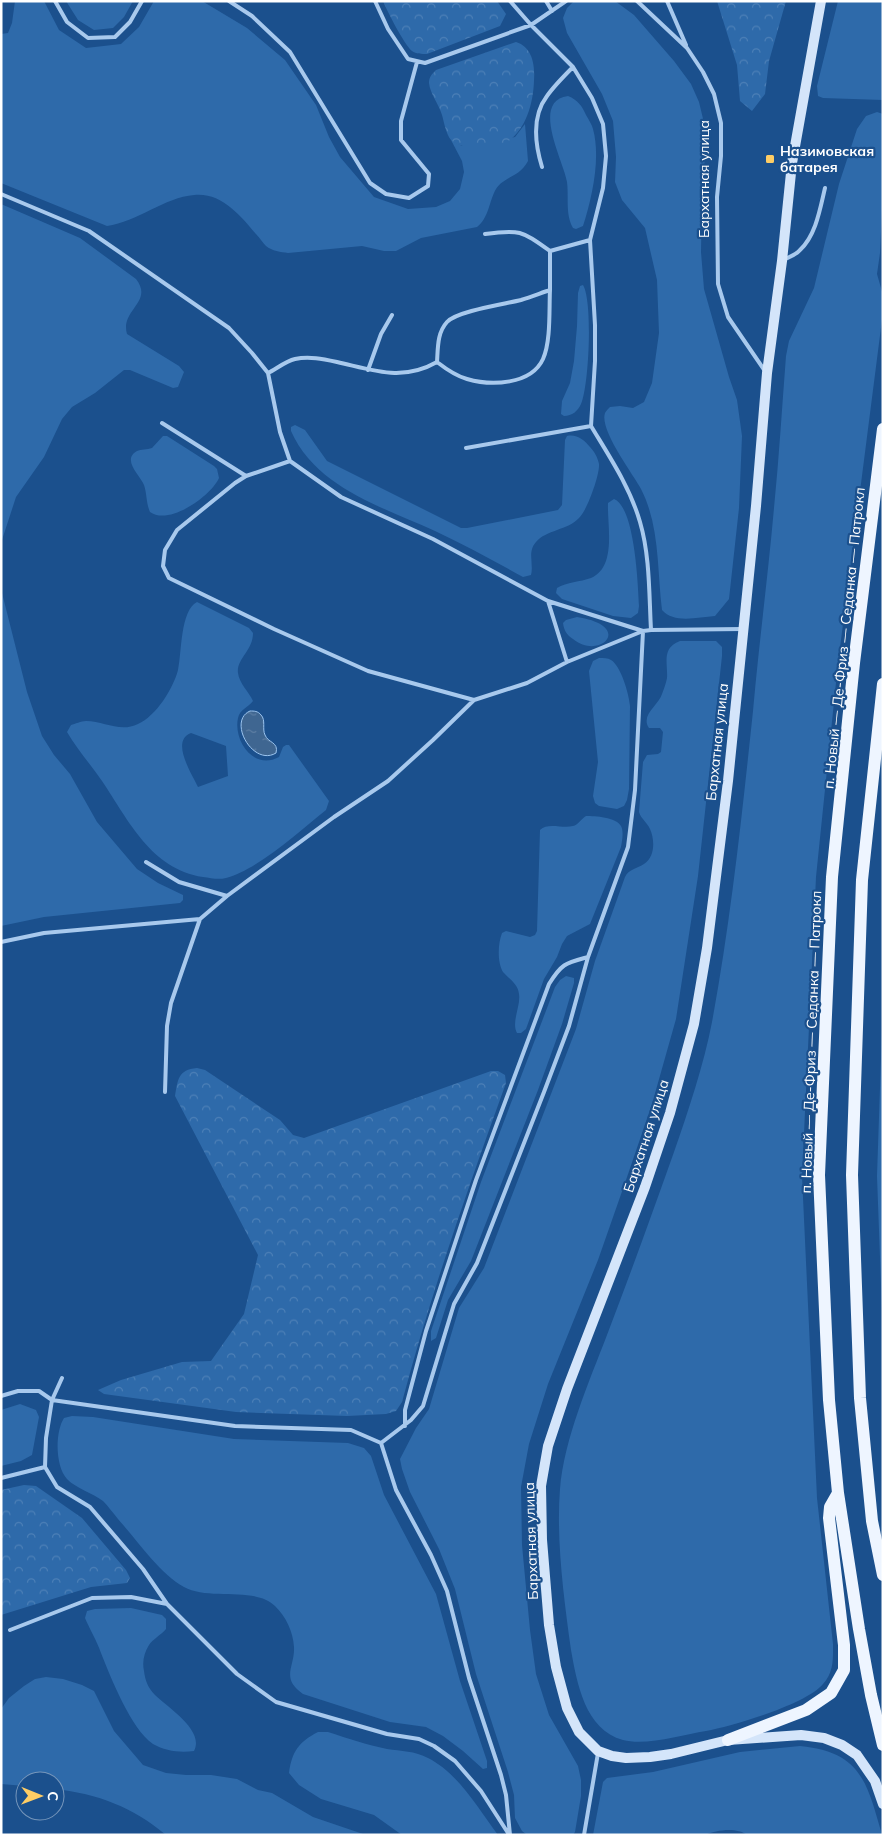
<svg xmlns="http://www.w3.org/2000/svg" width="884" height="1836" viewBox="0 0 884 1836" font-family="Mulish,sans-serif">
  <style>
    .grass { fill: #2e6aaa; fill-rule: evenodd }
    .forest { fill: url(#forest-crowns) }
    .water { fill: url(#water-ripples); stroke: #9bc4ef }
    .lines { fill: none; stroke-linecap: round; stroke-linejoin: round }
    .lane { stroke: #a8c9ed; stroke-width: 4 }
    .secondary { stroke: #d4e5fa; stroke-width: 10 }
    .primary { stroke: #eef5ff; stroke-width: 12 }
    .poi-dot { fill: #fecd65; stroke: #1b508d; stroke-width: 2 }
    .labels { text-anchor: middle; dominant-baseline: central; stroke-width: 4.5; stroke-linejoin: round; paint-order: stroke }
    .poi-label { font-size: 14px; font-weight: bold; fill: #fff; stroke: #1b508d; text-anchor: start }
    .street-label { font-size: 14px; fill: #fff; stroke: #1b508d }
  </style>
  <defs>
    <pattern id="forest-crowns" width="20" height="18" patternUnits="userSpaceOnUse" patternTransform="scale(1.25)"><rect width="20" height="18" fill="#2e6aaa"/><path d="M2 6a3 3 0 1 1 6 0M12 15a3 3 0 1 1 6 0" fill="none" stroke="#4d80b7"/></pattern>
    <pattern id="water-ripples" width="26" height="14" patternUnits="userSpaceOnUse" patternTransform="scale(1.25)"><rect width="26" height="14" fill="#3f6691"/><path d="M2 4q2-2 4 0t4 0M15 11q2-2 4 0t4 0" fill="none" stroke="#5c7da2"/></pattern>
  </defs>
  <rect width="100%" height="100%" fill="#1b508d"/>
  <!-- grass -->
  <path class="grass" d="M15 1H44L59 30 86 48 121 44 139 27 154 1H202L247 28 285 60 316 105 329 137 340 157 374 197 408 209 436 207 450 201 460 189 464 172 462 161 451 140 462 146 515 137 525 124 528 161C519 178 504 176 496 189 489 201 489 218 477 227L421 238 396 251H384L362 246 288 253C281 252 272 251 266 246 263 243 260 238 256 234 240 215 221 192 194 195 165 197 137 222 107 226L1 183V34L8 33 12 23Z
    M66 1H133L124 17 113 28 94 30 78 20Z
    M574 1H615L634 15 674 61 691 84 699 102 705 127V155L702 197 701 252 704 289 729 377 737 400 742 436 739 508 729 599 715 616C698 617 674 624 662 610 657 570 660 526 641 489 633 474 599 430 605 413 606 411 608 409 610 407L620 406 633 408 644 402 652 383 659 333 657 280 645 228 622 200 615 182 616 157 613 121 602 94 567 33 563 18 567 8Z
    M838 1H883V100L823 98 818 96 817 86Z
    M568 96C578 100 582 106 586 115 589 120 592 125 593 129 601 158 592 198 583 226L576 229 573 228C565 214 569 197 567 182 564 162 530 101 568 96Z
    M877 112 883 114V190L880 253 877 274 883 295V312L838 663 816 877 802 1176 817 1498 833 1644C833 1659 834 1672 823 1684 807 1704 733 1726 706 1731 682 1735 646 1746 623 1740 585 1730 577 1683 571 1650 564 1600 556 1540 560 1489 564 1439 589 1382 607 1335 630 1275 652 1214 674 1152 688 1112 704 1064 712 1022 731 919 742 815 753 711 759 643 768 576 774 508 779 458 782 407 786 356L789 341 814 288 839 184 857 129 866 116Z
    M1 204 80 238 136 279C154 302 120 310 127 334L179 366 184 372 178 387 173 388 130 370H124L95 393 72 407 62 419 44 457 16 497 1 543Z
    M583 285C593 301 589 386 581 404 578 411 572 416 564 416L561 414 562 401 570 383 574 361 577 326 578 293 580 286Z
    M295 425 305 430 327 461 461 528H467L558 510 562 505 565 440 567 436C577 434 584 440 590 447 594 451 598 458 599 464 600 474 587 511 579 518 568 530 546 530 536 542 527 552 534 564 531 575L523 577C494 561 465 545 435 531 383 507 316 488 291 431V427Z
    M163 436H167L214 466 217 469 219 478C211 496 169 526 150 512 146 503 147 494 144 485 141 476 121 460 137 451 141 449 147 450 152 448Z
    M614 499C635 507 638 585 639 606L638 613 631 618 613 616 562 599 556 593 557 588C567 582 580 582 591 578 617 567 607 525 608 503Z
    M1 589 27 692 42 736 54 755 70 774 97 822 137 869 158 883 183 895V900L180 903 44 917 1 926Z
    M197 602 249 628 253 633C253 651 236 659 238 673 239 683 249 692 253 701 248 708 240 709 238 718 233 741 254 771 279 757L283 747 286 745H289L329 801 326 810C300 831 257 870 226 878 218 880 211 878 203 877 151 869 129 821 102 781 91 765 77 749 67 732L71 725C75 724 81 721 86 721 104 721 120 733 138 724 156 716 173 689 178 670 182 652 180 611 197 602ZM191 733 226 746 228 776 198 787C192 774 170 741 191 733Z
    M577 617C635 626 600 661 573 639 567 635 564 631 563 623L566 620Z
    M680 641H716L722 647V656L698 876 676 1019 652 1104 626 1180 598 1260 548 1384 529 1444 521 1487 522 1545 530 1630 536 1674 549 1715 578 1766 581 1780V1796L575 1832 573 1835H527L522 1831 515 1818 514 1795 508 1772 476 1674 455 1589 439 1549 410 1492 402 1469 400 1459 416 1428 429 1409 459 1308 484 1268 576 1029 595 961 625 877C629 869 636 869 644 864 655 857 655 840 650 829 647 822 641 819 639 812L643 762 647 755 658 754 661 752 663 732 660 728H649C640 715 659 705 662 694 664 689 666 683 667 678 668 663 661 648 680 641Z
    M599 658C603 658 608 658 611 660 621 666 629 694 630 706L629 789 627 800 624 806 617 809 599 806 595 803 593 796 598 762 589 671 593 661Z
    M586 816C595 816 616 817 621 826 624 832 622 841 621 847L590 924 567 936 562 944 557 957 544 979 526 1029 521 1033H517C511 1022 521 1006 519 994 518 984 509 979 503 972 497 962 498 943 502 933L506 931 530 937 535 935 537 931 540 830C548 822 563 829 573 826 578 825 581 819 586 816Z
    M566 976 574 978V983L562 1024 538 1090 471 1261 448 1300 436 1338 431 1341V1331L481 1182 555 987 560 980Z
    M883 999V1339L877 1176Z
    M20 1404 36 1410 39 1417 32 1455 21 1461 1 1466V1410Z
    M72 1416 93 1417 234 1439 348 1443 364 1448 371 1456 384 1495 436 1594 460 1681 487 1761V1768L483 1769 463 1751 443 1736 426 1727 390 1722 303 1694C280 1678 295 1667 294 1647 293 1631 286 1617 275 1606 255 1586 209 1601 184 1587 160 1574 136 1539 118 1519 113 1513 108 1506 103 1501 93 1493 75 1488 67 1479 55 1466 55 1432 64 1418Z
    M131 1608 162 1615 166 1619V1629C161 1635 153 1639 149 1645 144 1653 142 1662 144 1671 145 1680 148 1688 155 1695 167 1707 205 1730 194 1751 180 1753 165 1751 153 1744 131 1729 111 1678 101 1653 97 1641 90 1630 85 1618L87 1611 95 1609Z
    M46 1677 63 1679 82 1685 94 1691 114 1731 143 1765 166 1773 186 1775H211L237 1779 258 1790 272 1793 313 1817 366 1835H166C133 1807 98 1794 55 1789V1781H25V1786L1 1784V1709L9 1698 24 1686 35 1679Z
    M318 1732H328C347 1738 367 1745 387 1749 401 1751 415 1751 428 1758 458 1773 478 1808 498 1835H402L374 1815 321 1799 299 1785 289 1773C292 1751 299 1742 318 1732Z
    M800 1746C861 1752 867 1782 882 1835H747C737 1827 716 1830 705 1835H593L603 1782 607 1778 653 1772 740 1752Z"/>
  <!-- forest -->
  <path class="forest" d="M383 1H497L506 14 500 26 427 54C422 54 416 54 412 51 404 44 387 11 383 1Z
    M717 1H786L769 61 765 94 752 111 740 101 737 65Z
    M516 42C532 47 535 64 534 80 533 116 516 156 472 148 465 147 457 145 451 140 446 134 444 122 442 115 439 104 430 94 429 83 429 77 432 74 436 70Z
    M197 1068 205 1070 280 1120 293 1135 304 1138 491 1071H498L505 1075 506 1083C468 1188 431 1293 402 1402L396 1411 386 1414 347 1416 236 1412 104 1394 98 1390 121 1380 182 1362 211 1361 244 1314 258 1255 175 1096C178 1079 178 1070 197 1068Z
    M24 1485 36 1486 82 1518 126 1570 130 1578 127 1583 91 1587 1 1615V1490Z"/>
  <!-- water -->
  <path class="water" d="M250 711C254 711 258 711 261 715 266 720 262 729 265 735 268 743 279 742 276 753 253 767 227 721 250 711Z"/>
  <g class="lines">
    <!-- lane -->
    <path class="lane" d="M55 1 67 22 88 38 115 37 130 22 142 1
      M229 1 252 16 290 52 370 183 386 194 409 198 428 186 429 174 401 140V121L417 62
      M375 1 388 29 408 59 425 63 531 25 566 1
      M546 1 552 11
      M637 1 687 48 703 72 714 94 721 123V156L717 197 718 284 728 317 765 371
      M667 1 686 45
      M542 167C535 144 531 117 547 96 554 86 564 76 573 67
      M1 194 89 231 229 328 252 353 268 373 280 432 290 461 341 497 433 539 548 601 643 631 635 790 628 847 588 957 569 1026 544 1092 477 1263 454 1304 423 1406 411 1420 381 1443 396 1490 431 1555 447 1591 469 1678 501 1775 506 1795 510 1835
      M485 234C520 229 522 231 550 251
      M783 260C789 257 796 255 800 250 816 235 820 209 825 188
      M437 362C438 348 437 333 447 322 457 311 505 304 521 300 531 297 541 293 550 290V251L590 240 603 188 606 156 603 124 592 98 573 67 531 25 510 1
      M437 362C446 369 456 376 467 379 491 386 531 385 543 359 551 341 549 310 550 290
      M368 370 381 334 392 315
      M268 373C276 369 286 361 295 359 309 356 323 359 337 362 373 370 402 382 437 362
      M162 423 246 476
      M591 426C609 456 630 487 640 522 650 556 649 594 651 630
      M466 448 591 426 595 361V325L590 240
      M290 461 246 476 235 483 177 530 165 550 163 566 169 578 274 629 368 671 474 700
      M548 601 567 662
      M146 862 179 882 227 896
      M1 942 44 933 200 919 227 896 334 817 388 781 433 740 474 700 527 683 567 662 643 631 651 630 743 629
      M165 1092 167 1026 171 1003 200 919
      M1 1396 18 1391H39L52 1400 62 1378
      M405 1426V1410L426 1331 476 1180 549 984C562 963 566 963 588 957
      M381 1443 351 1430 235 1426 52 1400 46 1438 45 1467 57 1487 90 1507 143 1569 167 1604 237 1674 276 1702 387 1734 419 1739 434 1746 455 1761 481 1791 508 1833
      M1 1478 45 1467
      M10 1630 92 1598 131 1597 167 1604
      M584 1835 598 1753"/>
    <!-- secondary -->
    <path class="secondary" d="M821 1 792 163 782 261 767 373 756 506 728 781 707 948 694 1024 670 1113 645 1187 567 1389 548 1446 541 1486 542 1540 549 1625 556 1667 567 1708 579 1732 598 1751 612 1756 626 1758 650 1757 671 1754 728 1740 801 1735 824 1738 842 1745 857 1755 875 1781 883 1804"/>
    <!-- primary -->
    <path class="primary" d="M883 429 854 663 832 877 819 1175 829 1400 838 1493 859 1629 871 1695 883 1745
      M883 684 862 880 852 1175 860 1398 872 1521 883 1575
      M728 1740 806 1710 831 1693 844 1670V1645L829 1518 830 1507 838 1493"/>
  </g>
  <!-- markers -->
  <rect class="poi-dot" x="765" y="154" width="10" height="10" rx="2.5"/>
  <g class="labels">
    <!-- poi labels -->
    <g class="poi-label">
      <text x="780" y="151">Назимовская<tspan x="780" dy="16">батарея</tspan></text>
    </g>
    <!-- street labels -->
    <g class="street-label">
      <text transform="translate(704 179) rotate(-90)">Бархатная улица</text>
      <text transform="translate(844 638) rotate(-84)">п. Новый — Де-Фриз — Седанка — Патрокл</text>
      <text transform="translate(717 742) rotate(-84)">Бархатная улица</text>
      <text transform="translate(811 1042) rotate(-88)">п. Новый — Де-Фриз — Седанка — Патрокл</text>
      <text transform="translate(646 1136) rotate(-72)">Бархатная улица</text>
      <text transform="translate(531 1541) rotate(-92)">Бархатная улица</text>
    </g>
  </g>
  <!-- border -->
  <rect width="884" height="1836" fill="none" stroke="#ffffff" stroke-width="5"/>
  <!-- north arrow -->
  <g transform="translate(40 1796) rotate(91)"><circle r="24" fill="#1b508d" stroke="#7696bb"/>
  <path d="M0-4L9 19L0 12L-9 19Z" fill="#fecd65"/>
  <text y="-8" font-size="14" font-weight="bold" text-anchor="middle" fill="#ffffff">С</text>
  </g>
</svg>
